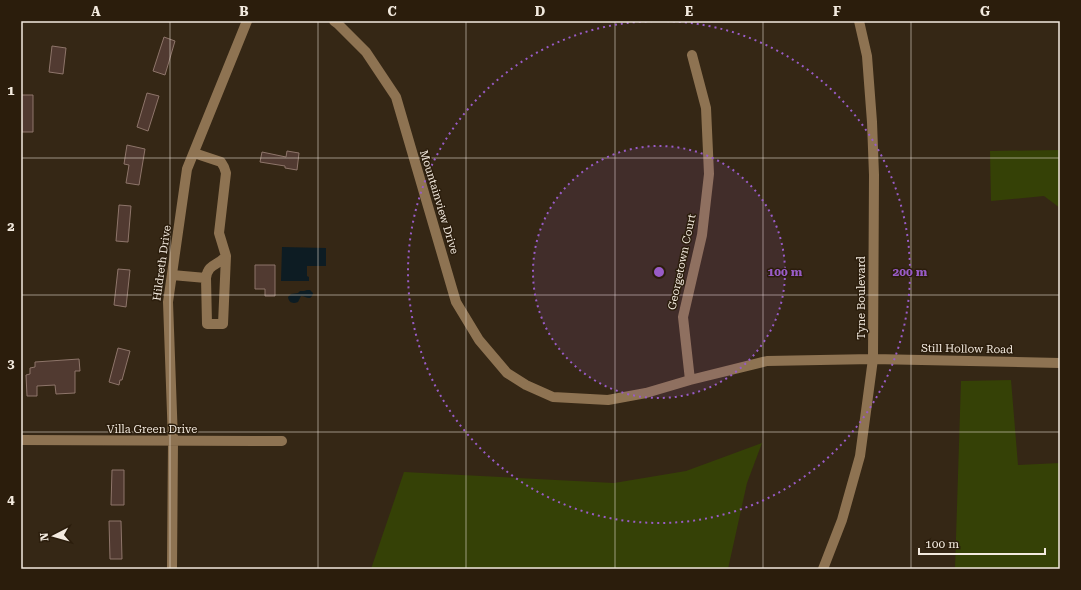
<svg xmlns="http://www.w3.org/2000/svg" width="1081" height="590" viewBox="0 0 1081 590" font-family="'Roboto Serif',serif">
  <style>
    .green { fill: #354106 }
    .water { fill: #0d1c23 }
    .building { fill: #513a31; stroke: #8e756a }
    .lines { fill: none; stroke-linecap: round; stroke-linejoin: round }
    .minor { stroke: #8e7352; stroke-width: 10 }
    .grid { fill: none; stroke: #f3eadf; stroke-width: 1; stroke-opacity: 0.55 }
    .ring { fill: none; stroke: #995cc7; stroke-width: 2; stroke-dasharray: 2 4 }
    .labels { text-anchor: middle; dominant-baseline: central; stroke-width: 3; stroke-linejoin: round; paint-order: stroke }
    .street-label { font-size: 11px; fill: #f3eadf; stroke: #2b1d0c }
    .centre { fill: #995cc7; stroke: #2b1d0c; stroke-width: 2 }
    .ring-label { font-size: 12px; text-anchor: middle; font-weight: bold; fill: #995cc7; stroke: #2b1d0c; stroke-width: 3; stroke-linejoin: round; paint-order: stroke }
    .neatline { fill: none; stroke: #f3eadf; stroke-width: 1.5 }
    .grid-label { font-size: 13px; text-anchor: middle; font-weight: bold; fill: #f3eadf }
  </style>
  <rect width="100%" height="100%" fill="#352715"/>
  <!-- green -->
  <path class="green" d="M1060 150V208L1044 196 991 201 990 151Z
    M1011 380 1018 465 1060 463V569H955L961 381Z
    M762 443 747 483 728 569H371L404 472 614 483 686 471Z"/>
  <!-- water -->
  <path class="water" d="M282 247 326 248V266H307V276L309 277V281H281Z
    M307 290H310L313 293C311 302 306 296 301 296L298 302C293 304 289 303 288 297L291 294 298 293 300 291H304Z"/>
  <!-- building -->
  <path class="building" d="M164 37 175 41 165 75 153 71Z
    M52 46 66 48 63 74 49 72Z
    M147 93 159 96 148 131 137 127Z
    M21 95H33V132H22Z
    M127 145 145 149 139 185 126 183 129 165 124 164Z
    M287 151 299 153 297 170 285 168V166L260 162 262 152 286 157Z
    M119 205 131 206 128 242 116 241Z
    M255 265H275V296H265V289H255Z
    M118 269 130 270 126 307 114 305Z
    M118 348 130 351 122 380H120L119 385 109 382Z
    M79 359 80 371H75V393L56 394 55 385 37 386V396H27L26 375 30 374V368L35 367V362Z
    M112 470H124V505H111Z
    M109 521H121L122 559H110Z"/>
  <g class="lines">
    <!-- minor -->
    <path class="minor" d="M334 21 338 24 366 52 396 97 456 302 479 340 507 373 526 385 553 397 608 400 646 393 690 380 767 361 873 359 1060 363
      M172 275 206 278 207 324H223L226 256 219 233 226 173 224 167 221 162 194 153
      M206 278C208 263 218 266 226 256
      M690 380 683 317 702 235 709 174 706 108 692 55
      M21 440 282 441
      M172 569 173 441 168 302 187 169 247 21
      M823 569 842 520 860 456 873 359 874 175 872 122 867 56 859 21"/>
  </g>
  <!-- grid -->
  <path class="grid" d="M170 21V569M318 21V569M466 21V569M615 21V569M763 21V569M911 21V569M21 158H1060M21 295H1060M21 432H1060"/>
  <!-- distance rings -->
  <circle cx="659" cy="272" r="126" fill="#995cc7" fill-opacity=".12"/>
  <g class="ring">
    <circle cx="659" cy="272" r="126"/>
    <path d="M661 21A251 251 0 1 1 657 21"/>
  </g>
  <g class="labels">
    <!-- street labels -->
    <g class="street-label">
      <text transform="translate(439 202) rotate(73)">Mountainview Drive</text>
      <text transform="translate(682 262) rotate(-78)">Georgetown Court</text>
      <text transform="translate(162 263) rotate(-82)">Hildreth Drive</text>
      <text transform="translate(861 298) rotate(-90)">Tyne Boulevard</text>
      <text transform="translate(967 349) rotate(1)">Still Hollow Road</text>
      <text x="152" y="429">Villa Green Drive</text>
    </g>
  </g>
  <circle cx="659" cy="272" r="6" class="centre"/>
  <g class="ring-label">
    <text x="785" y="276">100 m</text>
    <text x="910" y="276">200 m</text>
  </g>
  <!-- border -->
  <rect width="1081" height="590" fill="none" stroke="#2b1d0c" stroke-width="44"/>
  <!-- north arrow -->
  <g transform="translate(54 536) rotate(264)" stroke="#2b1d0c" stroke-width="3" paint-order="stroke">
  <path d="M0-3L7 15L0 10L-7 15Z" fill="#f3eadf"/>
  <text y="-6" font-size="11" font-weight="bold" text-anchor="middle" fill="#f3eadf">N</text>
  </g>
  <!-- scale -->
  <path d="M919 548v6h126v-6" fill="none" stroke="#f3eadf" stroke-width="2"/>
  <text x="925" y="548" font-size="12" fill="#f3eadf" stroke="#2b1d0c" stroke-width="3" paint-order="stroke">100 m</text>
  <rect x="22" y="22" width="1037" height="546" class="neatline"/>
  <g class="grid-label">
    <text x="96" y="16">A</text>
    <text x="244" y="16">B</text>
    <text x="392" y="16">C</text>
    <text x="540" y="16">D</text>
    <text x="689" y="16">E</text>
    <text x="837" y="16">F</text>
    <text x="985" y="16">G</text>
    <text x="11" y="95">1</text>
    <text x="11" y="231">2</text>
    <text x="11" y="368">3</text>
    <text x="11" y="504">4</text>
  </g>
</svg>
